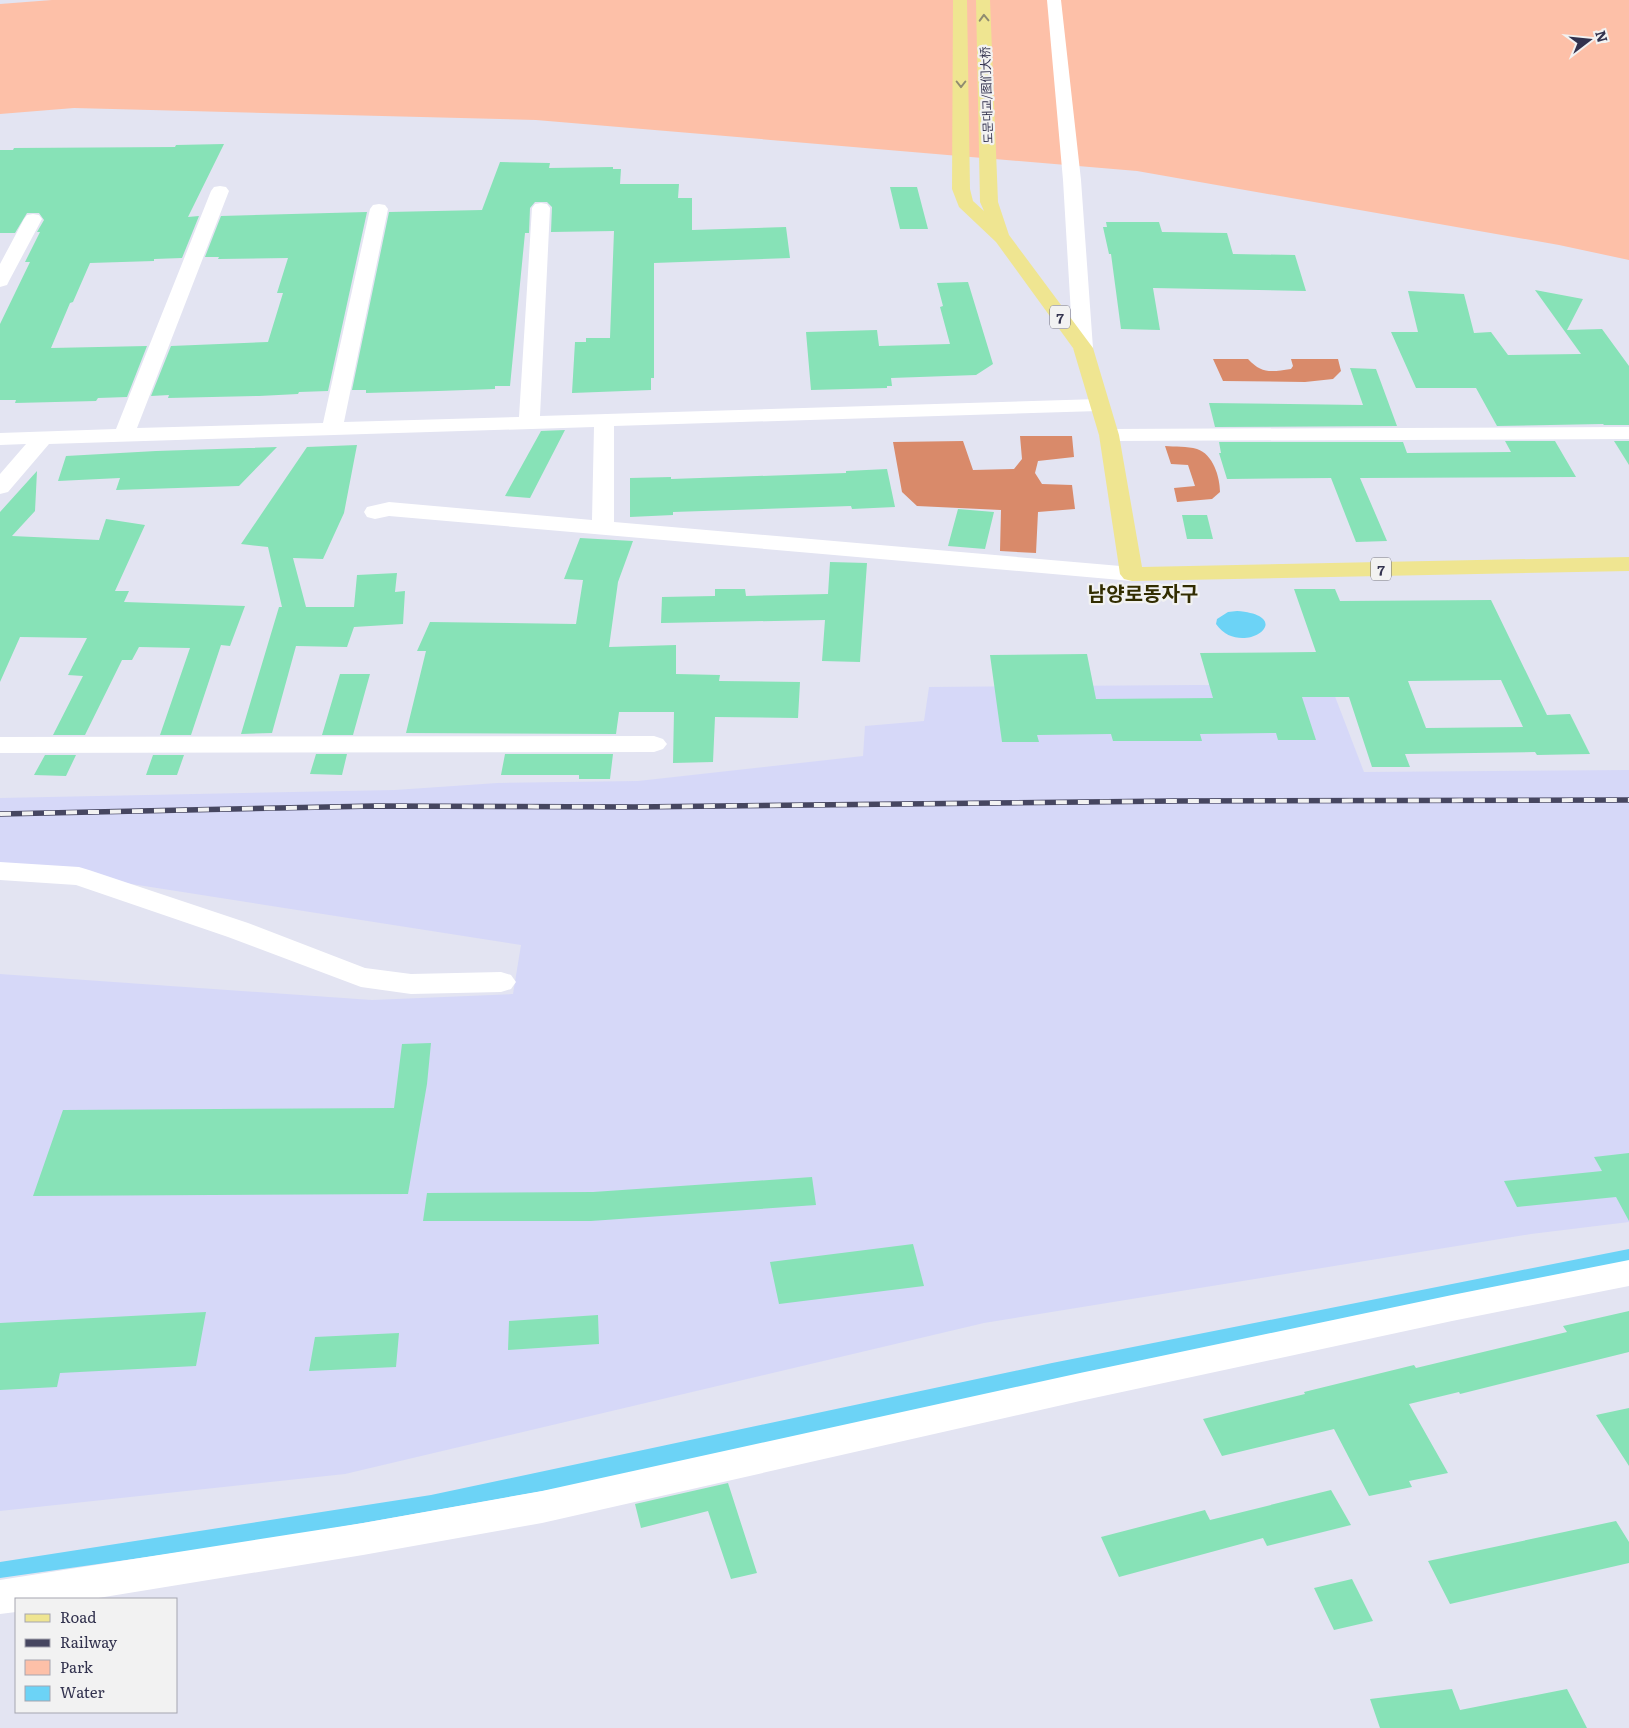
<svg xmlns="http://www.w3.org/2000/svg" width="1629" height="1728" viewBox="0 0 1629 1728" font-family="Literata,'Noto Sans SC','Noto Sans KR',serif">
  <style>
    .built { fill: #d6d8f8 }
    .green { fill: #fdc0a8 }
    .forest { fill: #d98a6a }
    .water { fill: #6cd3f6 }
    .building { fill: #87e2b7; fill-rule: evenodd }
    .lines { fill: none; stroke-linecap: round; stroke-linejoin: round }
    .minor { fill: #fff; fill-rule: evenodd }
    .major { fill: #efe591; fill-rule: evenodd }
    .rail-casing { stroke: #464660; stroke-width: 5.5 }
    .rail { stroke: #f2f2f2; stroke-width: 4; stroke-dasharray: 11; stroke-linecap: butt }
    .oneway { stroke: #908c70 }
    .labels { text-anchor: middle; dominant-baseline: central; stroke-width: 4.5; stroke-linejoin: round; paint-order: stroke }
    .far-street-label { font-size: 12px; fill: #32324e; stroke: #f2f2f2 }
    .shield { fill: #f2f2f2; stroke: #6c6c7f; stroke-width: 1 }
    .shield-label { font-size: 14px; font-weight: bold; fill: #32324e }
    .district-label { font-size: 20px; font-weight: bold; fill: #322d01; stroke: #f2f2f2 }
  </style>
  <rect width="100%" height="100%" fill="#e3e4f2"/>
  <!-- built -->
  <path class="built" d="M1197 685 1331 686 1364 772 1629 770V1222L1531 1234 984 1323 345 1474 0 1511V974L372 1000 513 994 521 945 125 883 0 866V798L395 790 497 783 638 781 863 756 865 726 924 721 929 687Z"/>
  <!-- green -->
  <path class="green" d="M52 0H1629V260L1559 245 1137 171 536 120 74 108 0 114V4Z"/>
  <!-- forest -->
  <path class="forest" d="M1213 359H1248C1262 374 1271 372 1291 369L1293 366 1291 359H1338L1341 371 1333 379 1305 382 1223 381Z
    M1020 436H1072L1074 457 1038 461 1035 473 1042 484 1072 485 1075 509 1038 512 1036 553 1000 551 1001 510 917 506 902 492 893 442 963 441 973 470 1014 469 1022 459Z
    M1165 446C1175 447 1187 446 1197 449 1213 454 1220 477 1220 492L1212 499 1177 502 1174 488 1195 486 1188 465 1171 464Z"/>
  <!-- water -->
  <path class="water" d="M1237 611C1301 616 1241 660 1216 624L1217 619 1228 612Z
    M1629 1249V1262L594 1482 273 1539 0 1578V1562L431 1495 1052 1363Z"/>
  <!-- building -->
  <path class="building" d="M224 144 188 217 199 216 182 258 154 259V261L90 263 73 302 70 303 51 348 147 346 127 397 98 398 96 401 15 403 16 400H0V324L30 262H25L40 232H37L44 220 39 213H27L15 233H0V150H13L14 148 175 147 176 145Z
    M500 162 550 163 549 168 613 167V169H621L620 184H679L678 198H692V230L786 227 790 258 654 263V378H651V390L572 393 575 342H586V338H610L614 231 551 232 552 207 547 202H535L530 208 529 233H525L510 386H495V389L438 391 366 393V390H352L389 212 482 210Z
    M890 187H917L928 229H900Z
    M367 212 328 391 299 392 298 394 259 396 168 398 169 395 151 396 171 346 268 342 283 293H277L288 258 218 259 219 257H205L221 216Z
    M1106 222H1159L1162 232 1227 233 1233 254 1295 255 1306 291 1153 288 1160 330 1121 329 1111 254H1109L1103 227H1107Z
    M968 282 993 364 976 375 891 378 892 386H887V388L811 390 806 332 877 330 879 346 950 344 940 307 943 306 937 283Z
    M1535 290 1583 299 1567 330 1602 329 1629 366V425H1604L1603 424 1497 426 1476 388H1416L1391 332H1418L1408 291 1464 294 1474 333 1491 332 1508 355 1581 354Z
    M1350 368 1376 369 1397 426 1215 427 1209 403 1363 405Z
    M565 430 530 498 505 496 541 431Z
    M1505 441H1555L1576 477 1360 478 1387 541 1356 542 1331 478 1227 479 1219 453H1221L1219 442H1403L1407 453 1511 452Z
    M1614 441H1629V465Z
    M357 445 344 513 323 559 293 558 306 607H354L357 575 397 573 395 592 405 591 403 624 354 627 347 647 296 646 272 733 241 734 279 607H282L268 547 241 544 307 447Z
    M277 447 239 486 116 490 120 478 58 481 66 456 156 451Z
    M887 469 895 507 852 509 851 506 673 512V515L630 517V478L671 477V479L846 473V471Z
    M37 471 35 511 12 536 99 540 106 519 145 525 115 591H129L124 602 245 606 230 646 221 645 191 735H160L190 648 139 647 132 660H122L85 735H53L83 676 68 675 87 638 20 637 0 682V512Z
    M958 509 994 512 985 549 948 546Z
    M1182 515H1207L1213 539H1187Z
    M580 538 633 541 618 582 609 647 676 645V674L720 675 719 681 800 682 798 718 715 717 713 762 673 763 674 712H619L616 734 406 733 426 651H417L430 622 576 624 583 580 564 579Z
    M830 562 867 563 860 662 822 661 825 620 661 623 662 597 715 596V589H745L746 596 828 594Z
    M1294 589H1335L1340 601 1491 600 1547 715 1570 714 1590 754 1537 755 1535 752 1405 754 1410 767H1372L1349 697H1302L1316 740H1278L1276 733 1200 734 1202 741H1113L1111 734 1037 735 1039 742H1002L990 655 1087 654 1096 699 1213 698 1200 653 1316 652ZM1501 680 1523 727 1426 728 1408 681Z
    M340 674H370L353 735H322Z
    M316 754H347L342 775 310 774Z
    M505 754H613L610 779H579V775H501Z
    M45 755H76L66 776 34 775Z
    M153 755H184L177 775H146Z
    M431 1043 427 1084 408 1194 33 1196 63 1110 394 1108 402 1044Z
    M1629 1153V1221L1616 1197 1517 1207 1504 1181 1602 1171 1594 1157Z
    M812 1177 816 1205 591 1221H423L427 1193 593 1192Z
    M913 1244 924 1286 779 1304 770 1262Z
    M1629 1311V1352L1460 1394 1459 1392 1409 1404 1448 1473 1409 1481 1412 1487 1369 1496 1334 1429 1222 1456 1203 1419 1305 1394 1304 1392 1414 1365 1416 1368 1567 1332 1563 1326Z
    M206 1312 196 1366 60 1373 57 1387 0 1390V1323Z
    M598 1315 599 1344 508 1350 509 1321Z
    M399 1333 396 1367 309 1371 315 1337Z
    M1629 1408V1466L1596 1415Z
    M728 1483 757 1573 731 1579 708 1511 641 1528 635 1504Z
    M1331 1490 1351 1525 1267 1546 1263 1538 1119 1577 1101 1537 1205 1510 1210 1520Z
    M1616 1521 1629 1542V1563L1450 1604 1428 1561Z
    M1352 1579 1373 1621 1334 1630 1314 1588Z
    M1452 1689 1460 1710 1567 1689 1587 1728H1380L1370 1699Z"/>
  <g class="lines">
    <!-- minor -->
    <path class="minor" d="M1047 0H1061L1081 180 1093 348 1090 352 1083 354 1076 352 1073 348 1063 180Z
      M220 186 226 187 229 191 137 428 323 423 370 209 373 205 379 204 385 205 388 209 344 422 519 417 532 208 535 204 541 203 547 204 550 208 540 416 1099 399 1106 401 1109 405 1106 409 1099 411 614 426V522L1132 567 1140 569 1144 574 1140 579 1132 581 389 516 375 519 367 517 364 512 367 507 389 502 592 520 594 427 49 444 8 492 0 494V474L26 444 0 445V433L116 429 211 191 214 187Z
      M33 214 39 215 42 219 9 281 7 285 0 287V264L24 219 27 215Z
      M1629 427V439L1109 441 1102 439 1099 435 1102 431 1109 429Z
      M654 736 663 739 667 744 663 749 654 752 0 753V737Z
      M0 862 79 867 89 870 248 923 365 968 411 974 501 972 511 975 516 982 511 989 501 992 411 994 361 987 228 937 76 885 0 880Z
      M1629 1260V1286L1452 1321 1080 1401 542 1523 363 1555 92 1599H16V1612L0 1614V1580L363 1523 542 1491 1080 1373 1452 1295Z"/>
    <!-- major -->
    <path class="major" d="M953 0H967L970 189 973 201 984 211 980 202 976 0H990L998 202 1009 235 1093 348 1119 435 1142 567 1629 557V571L1132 581 1124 579 1120 574 1099 435 1073 348 996 242 959 207 952 189Z"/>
    <defs>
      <path id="rail" d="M0 814 375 806 634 807 1174 801 1629 800"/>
    </defs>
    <!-- rail casing -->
    <use href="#rail" class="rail-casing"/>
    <!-- rail -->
    <use href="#rail" class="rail"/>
  </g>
  <!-- one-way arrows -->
  <defs><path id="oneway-chevron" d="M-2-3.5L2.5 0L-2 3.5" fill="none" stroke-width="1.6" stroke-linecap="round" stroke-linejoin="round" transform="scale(1.25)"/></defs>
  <g class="oneway">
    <use href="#oneway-chevron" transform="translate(984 18) rotate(-92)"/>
    <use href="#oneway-chevron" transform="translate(961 84) rotate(90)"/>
  </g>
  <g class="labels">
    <!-- far-street labels -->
    <g class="far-street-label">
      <text transform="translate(986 95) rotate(-92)">도문대교/图们大桥</text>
    </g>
    <!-- shield labels -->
    <g class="shield">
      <rect x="1050" y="305.5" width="20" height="23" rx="4"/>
      <rect x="1371" y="557.5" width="20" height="23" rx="4"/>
    </g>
    <g class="shield-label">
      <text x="1060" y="317">7</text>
      <text x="1381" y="569">7</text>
    </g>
    <!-- district labels -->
    <g class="district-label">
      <text x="1143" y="592">남양로동자구</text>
    </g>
  </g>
  <!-- legend -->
  <rect x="15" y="1598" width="162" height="115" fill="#f2f2f2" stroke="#a5a5b0"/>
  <rect x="25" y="1614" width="25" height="8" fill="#efe591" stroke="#a5a5b0"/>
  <text x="60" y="1623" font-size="15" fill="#32324e">Road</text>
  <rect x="25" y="1639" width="25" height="8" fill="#464660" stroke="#a5a5b0"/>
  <text x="60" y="1648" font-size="15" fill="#32324e">Railway</text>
  <rect x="25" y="1660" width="25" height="15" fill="#fdc0a8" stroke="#a5a5b0"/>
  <text x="60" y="1673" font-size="15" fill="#32324e">Park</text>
  <rect x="25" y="1686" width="25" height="15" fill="#6cd3f6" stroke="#a5a5b0"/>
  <text x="60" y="1698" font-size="15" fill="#32324e">Water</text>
  <!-- north arrow -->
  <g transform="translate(1589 40) rotate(74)" stroke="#f2f2f2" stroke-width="4" paint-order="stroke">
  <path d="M0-4L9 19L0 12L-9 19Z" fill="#32324e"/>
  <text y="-8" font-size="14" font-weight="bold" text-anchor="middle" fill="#32324e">N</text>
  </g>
</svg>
